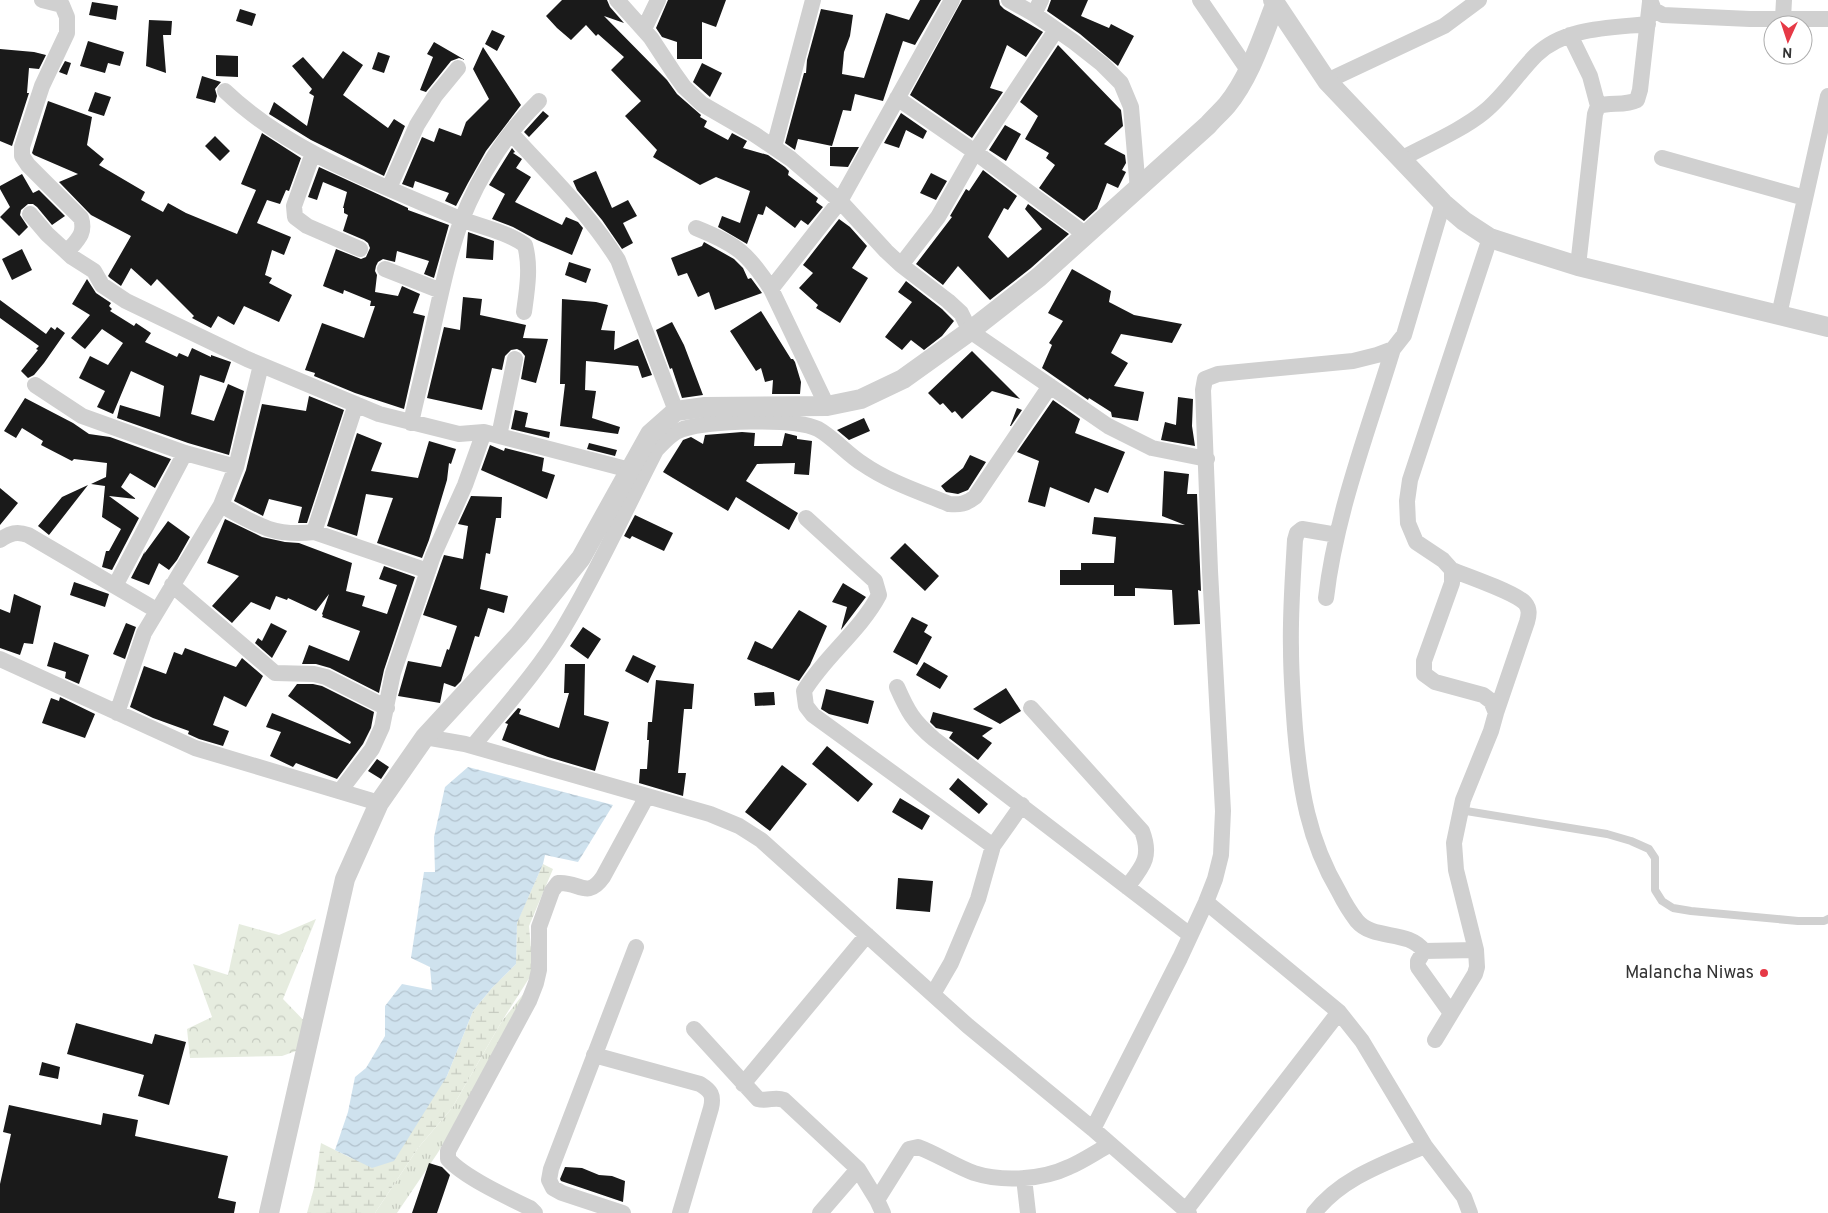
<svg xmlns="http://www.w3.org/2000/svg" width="1828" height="1213" viewBox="0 0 1828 1213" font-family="Overpass,sans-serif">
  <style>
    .grass { fill: url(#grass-tufts) }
    .forest { fill: url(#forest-crowns) }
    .wetland { fill: url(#wetland-marsh) }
    .water { fill: url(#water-waves) }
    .building { fill: #1a1a1a }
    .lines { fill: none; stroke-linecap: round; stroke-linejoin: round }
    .service { stroke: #d0d0d0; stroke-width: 8 }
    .minor { stroke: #d0d0d0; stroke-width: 16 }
    .tertiary { stroke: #d0d0d0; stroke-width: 20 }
    .poi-dot { fill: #e63946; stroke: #fff; stroke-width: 2 }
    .labels { text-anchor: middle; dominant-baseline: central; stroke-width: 5; stroke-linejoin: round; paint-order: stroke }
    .poi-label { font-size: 18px; fill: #333; stroke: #fff; text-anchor: end }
  </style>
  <defs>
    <pattern id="grass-tufts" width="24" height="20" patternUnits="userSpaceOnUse" patternTransform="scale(1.25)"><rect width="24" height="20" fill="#e6ecdf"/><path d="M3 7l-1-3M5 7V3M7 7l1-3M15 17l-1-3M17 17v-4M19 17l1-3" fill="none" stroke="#c6cbc0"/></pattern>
    <pattern id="forest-crowns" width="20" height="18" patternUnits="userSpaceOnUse" patternTransform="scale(1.25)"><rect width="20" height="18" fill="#e6ecdf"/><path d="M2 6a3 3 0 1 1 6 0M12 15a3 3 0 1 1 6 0" fill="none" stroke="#c6cbc0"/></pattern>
    <pattern id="wetland-marsh" width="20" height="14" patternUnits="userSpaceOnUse" patternTransform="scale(1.25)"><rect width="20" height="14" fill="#e6ecdf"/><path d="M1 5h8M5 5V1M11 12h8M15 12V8" fill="none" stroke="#c6cbc0"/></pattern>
    <pattern id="water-waves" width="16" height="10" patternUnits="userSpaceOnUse" patternTransform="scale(1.25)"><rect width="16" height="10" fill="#cfe2ee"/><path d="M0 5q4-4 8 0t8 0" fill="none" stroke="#b2c2cd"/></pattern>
  </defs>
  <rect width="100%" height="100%" fill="#fff"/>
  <!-- grass -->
  <path class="grass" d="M528 988 483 1080 437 1154 397 1213H375L418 1148 452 1108 502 1021Z"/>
  <!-- forest -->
  <path class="forest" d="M316 919 283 999 311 1028 299 1050 282 1056 190 1058 187 1029 212 1017 193 964 228 975 239 924 279 935Z"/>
  <!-- wetland -->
  <path class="wetland" d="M543 864 553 869 529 926 533 972 502 1021 452 1108 418 1148 375 1213H307L314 1188 321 1143 351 1158 447 1076 473 1011 492 988 516 964 517 922Z"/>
  <!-- water -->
  <path class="water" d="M468 767 613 805 578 862 545 855 543 864 517 923 516 964 492 988 473 1011 447 1076 394 1161 372 1168 335 1150 348 1112 355 1077 366 1068 385 1036V1006L402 984 432 990 430 967 411 958 424 872H435L434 837 445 787Z"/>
  <!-- building -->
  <path class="building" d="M562 0H607L610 7 624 23 604 16 667 80 677 94 701 115 700 117 707 121 704 127 728 140 732 133 747 141 743 148 768 155 785 167 789 171 788 175 818 198 816 202 823 207 808 225 801 220 795 228 766 206 763 215 758 214 747 244 718 227 722 216 740 223 750 191 716 177 700 185 653 157 657 150 625 116 641 101 611 70 624 57 598 34 596 36 586 25 571 40 557 28 546 16Z
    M668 0H726L716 27 702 22V59H677V42L662 37 656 28Z
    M920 0H941L915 45 903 41 883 101 855 94 851 111 843 110 832 146 798 139 795 150 785 143 804 73H806L807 60 821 9 853 15 850 36 844 52 842 74 864 78 886 13 909 20Z
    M962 0H999L1000 5 1004 9 1043 32 1026 57 1007 45 990 88 1003 92 972 138 910 95Z
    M1051 0H1088L1081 16 1109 28 1111 24 1134 36 1118 66 1080 34 1047 11Z
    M92 2 118 6 116 20 89 15Z
    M240 9 256 14 252 26 236 21Z
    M149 20 172 21 171 35H163L166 73 146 66Z
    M492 30 505 36 497 51 485 44Z
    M88 41 124 52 120 66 108 63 105 73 80 66Z
    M434 42 465 60 459 58 451 61 426 92 420 90 433 57 427 54Z
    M1058 45 1121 110 1123 126 1104 144 1125 155 1126 163 1122 170 1126 172 1118 188 1107 183 1097 209 1084 221 1039 188 1055 165 1046 158 1049 153 1025 139 1038 116 1020 102Z
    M483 47 521 105 486 151 468 183 456 206 445 201 449 193 415 181 413 188 402 184 422 137 434 142 439 128 461 136 466 122 489 99 473 69Z
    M0 49 34 52 46 55 39 69 29 68 27 93H29L12 146 0 141Z
    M343 51 363 65 343 95 388 128 394 119 405 126 384 176 311 140 269 114 274 102 307 126 314 96 309 93 312 89 292 66 303 57 323 79Z
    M378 52 390 56 384 73 372 69Z
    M216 55 238 56V77L216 76Z
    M65 61 71 63 67 75 59 72Z
    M702 63 722 73 710 97 693 82Z
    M202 76 221 82 215 89 217 96 215 103 196 98Z
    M95 92 111 97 104 116 88 111Z
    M48 101 92 117 87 145 104 159 99 165 145 192 141 200 163 212 168 203 186 213 237 234 256 190 241 184 262 133 301 158 289 191 286 190 280 204 267 200 257 223 291 237 284 255 272 250 265 275 272 278 269 283 292 295 279 322 244 306 234 325 218 316 211 328 192 318 194 316 157 279 151 286 131 268 121 286 110 278 108 276 131 236 91 215 59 182 78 174 34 155 32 153Z
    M543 111 549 116 529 137 524 132Z
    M901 113 927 131 923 139 906 130 899 148 884 143Z
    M1005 125 1021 134 1006 161 989 150Z
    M215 136 230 151 220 161 205 146Z
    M830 147H859L848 167 830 166Z
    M512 148 515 152 513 153 522 159 516 168 531 177 515 202 562 225 566 217 578 222 583 228 572 255 537 240 513 227 492 219 505 194 489 185Z
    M319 167 408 208V210L449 225 434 278 424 274 429 261 397 251 395 262 383 259 378 262 376 266 375 271 377 275 375 292 398 296 402 286 420 294 413 313 425 316 404 409 355 393 314 376 315 373 305 370 322 323 364 338 375 306H370L371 301 344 290 343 294 323 286 336 249 361 259 366 257 370 248 368 243 364 240 343 231 348 215 344 213V208H343L347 192 323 182 317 200 308 197Z
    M983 170 1017 196 1008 210 1004 208 988 237 1008 258 1042 229 1025 209 1028 204 1069 234 1031 268 990 300 958 266 943 285 916 264 952 217 950 216 966 189 969 191Z
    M596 171 612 208 628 200 637 216 623 223 633 243 622 249 602 220 577 190 573 181Z
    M931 173 947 181 936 200 920 193Z
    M22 174 33 193 39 190 65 216 52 225 37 207 33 204H28L21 210 20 215 28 227 19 236 0 217 10 207 0 189V186Z
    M839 219 850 227 867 246 852 268 868 278 840 323 816 308 818 305 799 288 813 273 803 265Z
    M468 232 494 241 493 260 466 258Z
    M704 242 734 259 743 268 748 279 751 278 762 293 715 310 709 292 698 297 687 273 678 276 671 258 702 246Z
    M22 249 32 270 12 280 2 259Z
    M569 262 591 269 586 283 565 275Z
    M1072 269 1111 291 1109 302 1134 315 1182 324 1172 343 1121 334 1111 353 1128 363 1114 386 1144 392 1138 421 1112 417 1111 412 1089 398 1088 400 1042 368 1052 345 1049 343 1063 321 1048 313Z
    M87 279 96 293 111 303 109 306 112 309 110 311 134 326 136 323 151 333 145 342 177 357 179 353 188 357 192 348 211 357V355L231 362 224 383 200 375 191 414 214 421 228 384 244 391 229 455 188 443 117 418 120 405 160 417 164 386 131 371 113 414 97 407 105 391 79 378 90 356 108 365 123 343 102 329 85 349 71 338 90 315 72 304Z
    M906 281 942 309 954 321 942 336 924 350 911 340 902 350 885 337 912 302 898 292Z
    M463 297 482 299 480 315 526 325 523 338 548 339 536 383 521 379 525 356 521 351 517 349 511 350 505 356 502 370 492 368 482 410 427 398 444 327 460 330Z
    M562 299 596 302 608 305 601 330 615 331 614 350 638 339 652 375 642 378 638 366 586 361 585 390 596 391 592 418 620 427 618 434 560 426 565 384H560Z
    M0 300 46 334 51 327 55 330 57 327 65 333 44 363 34 375 28 378 21 371 38 350 36 349 39 346 0 318Z
    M761 311 791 359H793L795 362 801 382 800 394H772L773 380 765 382 761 368 756 371 730 331Z
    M672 322 684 345 703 395 682 398 672 368 670 369 656 330Z
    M972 351 1020 399 992 391 962 419 955 411 952 413 943 403 940 405 928 393Z
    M309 396 344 410 307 523H298L302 507 269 499 263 516 234 501 246 470 262 404 306 411Z
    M1178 397 1193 399 1192 426 1195 446 1161 440 1165 422 1176 425Z
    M25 398 73 423 89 434 110 437 171 459 155 488 130 473 121 487 136 499 109 496 139 518 112 570 102 567 106 551H109L121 529 102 517 105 486 91 484 106 477 107 463 74 459 72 461 41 445 43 441 22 428 16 438 4 431Z
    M1053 400 1080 419 1075 433 1125 452 1108 493 1095 488 1089 503 1050 487 1045 507 1028 502 1039 461 1017 452Z
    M1017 408 1022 410 1011 426H1010Z
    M515 410 528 413 525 427 550 432 549 438 511 429Z
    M864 418 870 431 849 440 837 430Z
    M742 432 755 433 754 446H782L785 433 797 436V439L812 441 809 475 794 474 795 463 757 464 746 481 798 513 789 530 736 497 728 511 663 472 683 440 691 437 703 444 705 435Z
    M357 433 382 443 371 471 418 478 429 441 456 449 451 464 449 463 447 480 429 540 422 558 377 543 393 498 366 494 357 536 327 526Z
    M589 443 617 450 615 456 587 449Z
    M490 445 504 451 505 448 544 458 542 471 555 475 547 499 481 470Z
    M970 455 986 462 968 490 958 494 946 492 941 486 963 468Z
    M1164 471 1189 474 1187 494H1197L1201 591 1198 590 1200 624 1174 625 1172 590 1135 588V596H1114V585H1060V570H1081V563H1114L1116 537 1092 534 1094 517 1185 525 1162 516Z
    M88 485 49 535 38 526 62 497Z
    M0 488 18 503 0 525Z
    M471 496 502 497 501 518H496L490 554 486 553 480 589 508 596 504 613 488 608 479 637 475 636 461 681 455 687 444 683 440 703 398 696 408 661 441 667 447 649 449 650 457 626 423 615 444 555 463 559 468 526 458 524Z
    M635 515 673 533 664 551 632 536 630 539 624 536Z
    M225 519 262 537 285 542 299 543 352 563 346 591 365 596 362 606 387 614 397 585 379 579 384 566 415 577 384 670 379 693 330 668 316 664H302L309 645 349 661 360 631 322 617 323 615 322 614 329 594 316 611 288 598 287 600 276 596 270 610 251 602 232 623 212 606 239 576 207 563Z
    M168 521 190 537 177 560 169 570 159 563 149 585 131 578 145 551 144 554Z
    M905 543 939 576 925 591 890 558Z
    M74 582 109 594 105 607 70 595Z
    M843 583 866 597 841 630 847 607 832 602Z
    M14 594 41 606 33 644 24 643 20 655 0 648V609L10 613Z
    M799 610 827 626 810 665 799 681 747 659 755 641 772 649Z
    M912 617 928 625 924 632 932 637 917 665 893 652Z
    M126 623 136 627 125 659 113 654Z
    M271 623 287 631 272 658 255 643 258 638 262 641Z
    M583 627 601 639 588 659 570 646Z
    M54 642 89 655 79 684 65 678 66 672 47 666Z
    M185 648 236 667 242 658 263 676 246 707 224 696 213 725 229 731 223 746 199 739 188 734 189 731 153 718 130 707 144 666 166 674 174 652 182 655Z
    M633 655 656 666 648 683 625 671Z
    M924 662 948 676 940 689 916 675Z
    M565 664H585L584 715 609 722 595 771 548 757 502 740 508 724 505 723 518 708 521 709 519 714 559 728 569 693H564Z
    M656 680 694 684 692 709H684L678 773H686L683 796 639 783 640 769H647L649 740H647L648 722H652Z
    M297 684H313L322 686 374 712 371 728 363 744 337 779 296 763 293 767 270 756 281 732 266 727 272 713 350 744 351 742 288 696Z
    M1006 688 1021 711 1000 724 973 709Z
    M826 689 874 701 868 724 829 714 821 709Z
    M774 692 775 705 755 706 754 693Z
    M60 697 95 714 85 738 42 723 51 698 59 701Z
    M933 712 993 728 982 736 992 743 978 760 949 738 953 732 936 728 930 722Z
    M827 746 873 784 858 802 812 764Z
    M377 759 389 767 381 779 368 771Z
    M782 765 807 784 770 831 745 812Z
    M958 778 988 804 979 814 949 789Z
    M900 798 930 816 922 830 892 812Z
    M898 878 933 881 930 912 896 909Z
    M76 1023 152 1044 155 1034 186 1042 169 1105 138 1096 144 1075 67 1054Z
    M42 1062 60 1067 58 1079 39 1075Z
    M9 1105 101 1125 103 1113 138 1120 135 1136 228 1156 218 1198 236 1202 234 1213H0V1184L11 1134 3 1132Z
    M429 1163 442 1167 450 1175 437 1213H412Z
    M565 1167 582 1168 599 1175 612 1176 625 1181 623 1202 561 1181 560 1179Z"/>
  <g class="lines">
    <!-- service -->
    <path class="service" d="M1460 810 1607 834 1631 841 1649 849 1655 858V890L1662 901 1673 908 1691 911 1798 921H1824L1828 919"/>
    <!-- minor -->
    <path class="minor" d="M42 0 62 5 67 17V33L42 86 22 147V156L28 165 81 218C86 234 77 240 67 252
      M617 0 651 38 674 73 684 87 702 104 754 134 791 159 840 201 886 251 901 265 948 301 961 313 970 331 1108 426 1152 448 1207 459
      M1009 0 1034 14 1074 42 1102 64 1121 83 1131 107 1138 190
      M1200 0 1248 70
      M1650 0 1654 10 1663 15 1750 19H1828
      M1034 14 1041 0
      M1783 18 1784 0
      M644 29 658 0
      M1570 35 1590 76 1598 106
      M1327 81 1444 26 1479 0
      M225 91C290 153 377 183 458 218 481 227 505 231 525 245 531 267 527 290 524 312
      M897 98 975 152 1086 235
      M511 133C548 174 589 213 618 260L676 411
      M774 147 813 0
      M313 153 294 206 295 217 307 226 360 249
      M1662 158 1805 198
      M1401 159C1427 145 1462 130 1484 112 1504 96 1518 73 1536 55 1565 27 1610 28 1648 24
      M389 188 417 125 435 96 458 68
      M30 214 47 234 72 257 94 271 102 285 126 301 247 359 379 414 459 434 484 432 630 470
      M696 228C736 244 748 253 771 289L827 406
      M901 265 938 217 975 152 1056 30
      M1578 266 1595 114 1598 106C1611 102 1625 106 1637 100L1640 90 1650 2
      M385 269 441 291
      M771 289 840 201 952 0
      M1779 315 1828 96
      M35 385 82 416 185 453 236 467
      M411 423C417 394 425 366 431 337 440 298 448 256 462 219 479 176 506 133 539 101
      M499 436 515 359
      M221 505C255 524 273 537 314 532L428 571
      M806 518 875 581 879 595C860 631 825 656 804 691L806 706 813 715 993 846 978 899 951 963 933 994
      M314 532 356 404
      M1337 535 1302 529 1297 533 1295 540C1293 576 1290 613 1291 649 1291 676 1293 702 1295 729 1300 788 1308 840 1339 892 1344 902 1350 912 1357 921 1374 941 1408 929 1424 951L1418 961V967L1451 1013
      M0 540C10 533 17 531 28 535L156 610
      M1452 570C1468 576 1516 593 1525 603 1530 609 1529 615 1527 622L1496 713
      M172 585 275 673 314 674 326 677 387 708
      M115 586 185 453
      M1326 598C1336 513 1368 431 1393 349
      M0 659 195 748 379 803
      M897 687C908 712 913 721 934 739L1190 935
      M1031 708 1142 831C1152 857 1143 866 1127 887
      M117 713 144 633 221 505 236 467 261 365
      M425 737 465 744 710 814 739 826 761 840 968 1026 1093 1129 1189 1213
      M473 746C504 708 538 671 563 629 598 571 625 510 656 450 664 442 671 433 683 429 709 421 793 417 818 429 834 438 847 454 863 464 889 482 920 492 949 504 960 505 966 504 975 497L1050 386
      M340 791 372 749 382 727 393 673 433 556 465 485 484 432
      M993 846 1022 805
      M1206 902 1339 1012 1362 1041 1425 1146 1464 1197 1470 1213
      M1424 951 1476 950
      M694 1029 758 1099C768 1102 774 1096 784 1100L858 1169 877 1200 883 1213
      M1435 1040 1475 974 1477 967 1476 950 1456 870 1454 843 1463 800 1491 731 1496 713 1491 701 1483 695 1435 682 1424 674V661L1452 583V570L1443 560 1416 542 1408 523 1407 501 1410 480 1490 238
      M594 1055 700 1084C711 1091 714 1095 711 1108L680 1213
      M743 1084 867 935
      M1093 1129 1180 958 1206 902 1215 879 1221 855 1223 811 1210 571 1203 390 1205 379 1218 374 1353 361 1377 355 1393 349 1404 335 1443 203
      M1024 1178 1028 1213
      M877 1200 909 1149 918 1147C937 1154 955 1166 974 1173 1002 1182 1042 1180 1069 1167 1083 1161 1096 1152 1109 1145
      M1186 1210 1339 1012
      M535 1213 530 1208C507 1197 464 1177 448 1159V1151L529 1001 536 983 539 970V927L552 891 558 883C579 881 587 900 603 877L647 796
      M623 1213 562 1193 553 1188 549 1180 551 1169 636 947
      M820 1213 858 1169
      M1314 1213C1342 1177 1386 1163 1425 1146"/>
    <!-- tertiary -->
    <path class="tertiary" d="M1273 0 1327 81 1443 203 1464 221 1490 238 1524 249 1578 266 1828 327
      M269 1213 345 879 379 803 425 737 519 635 581 558 650 434 676 411 705 407 827 406 861 399 903 379 970 331 1039 277 1208 125C1214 118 1221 112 1227 105 1250 77 1262 38 1275 5"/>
  </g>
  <!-- markers -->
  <circle class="poi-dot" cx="1764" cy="973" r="5"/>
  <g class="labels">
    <!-- poi labels -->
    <g class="poi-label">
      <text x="1754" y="973">Malancha Niwas</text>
    </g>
  </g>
  <!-- north arrow -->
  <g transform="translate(1788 40) rotate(183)"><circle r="24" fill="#ffffff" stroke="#adadad"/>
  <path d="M0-4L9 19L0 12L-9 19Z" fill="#e63946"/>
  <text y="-8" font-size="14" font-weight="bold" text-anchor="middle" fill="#333333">N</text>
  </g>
</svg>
